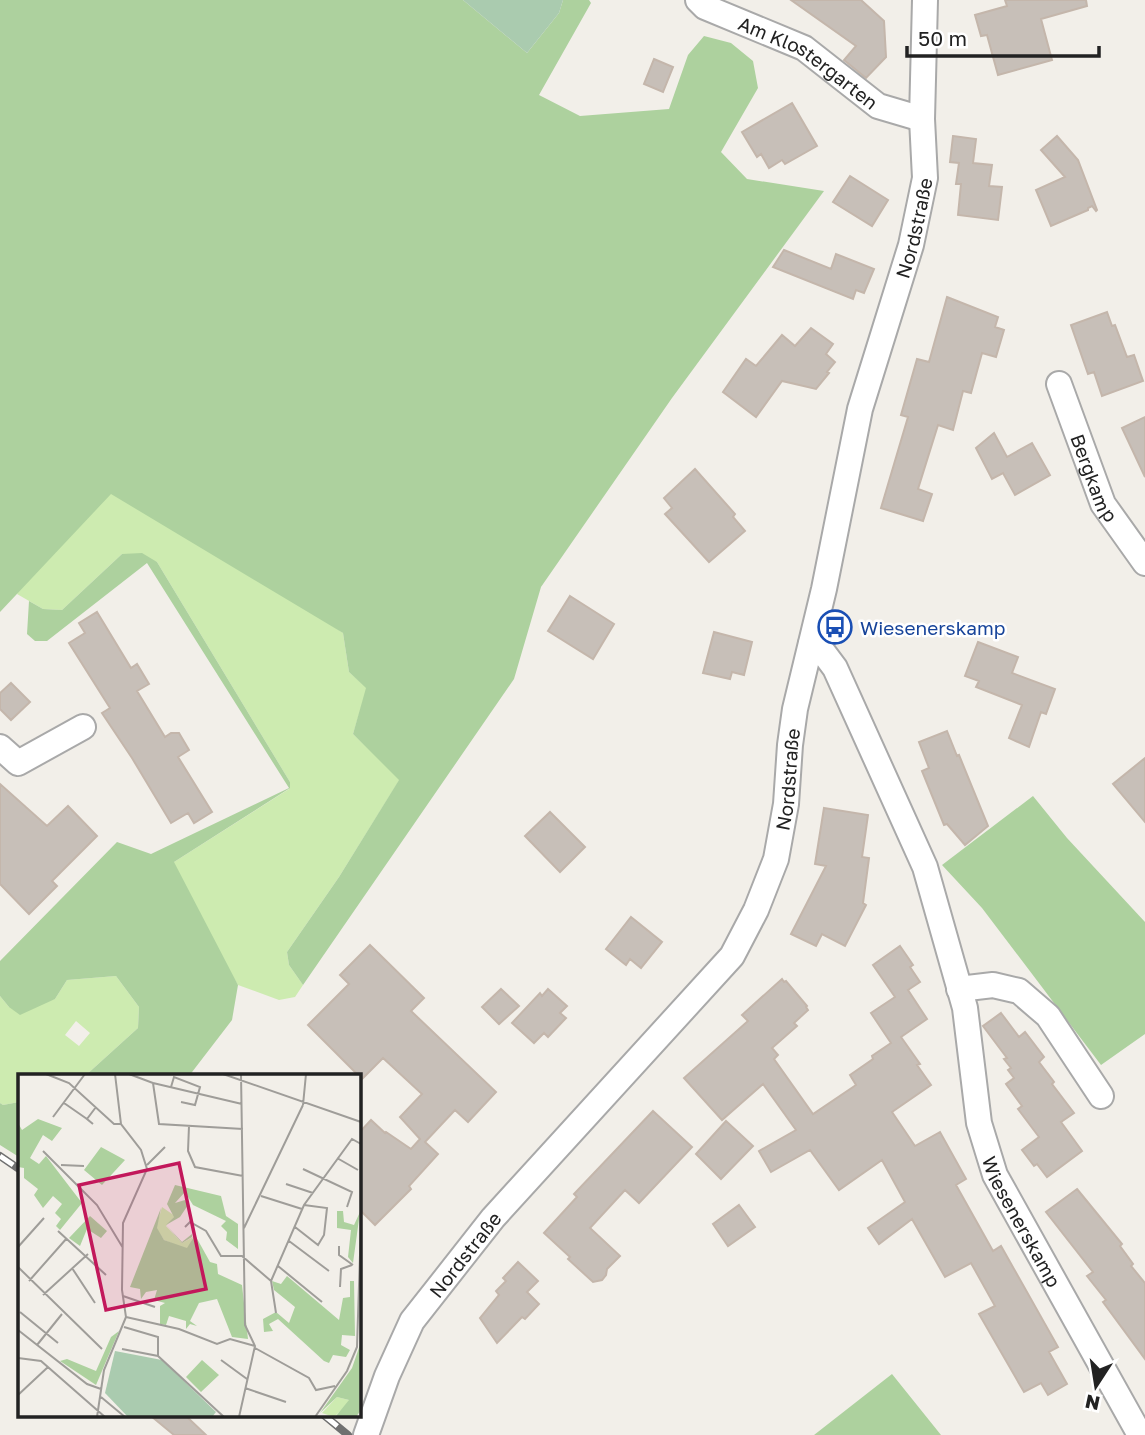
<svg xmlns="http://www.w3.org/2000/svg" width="1145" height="1435" viewBox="0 0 1145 1435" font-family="'Golos Text',sans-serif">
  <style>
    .grass { fill: #cdebb0; fill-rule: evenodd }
    .forest { fill: #add19e }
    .cemetery { fill: #aacbaf }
    .building { fill: #c7bfb8; stroke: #c4b6ab; stroke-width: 2 }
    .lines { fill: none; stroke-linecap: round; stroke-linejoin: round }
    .street-casing { stroke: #a9a9a9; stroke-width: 28 }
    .street { stroke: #fff; stroke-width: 24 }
    .rail-casing { stroke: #707070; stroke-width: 8 }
    .rail { stroke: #fff; stroke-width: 5; stroke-dasharray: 16; stroke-linecap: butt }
    .labels { text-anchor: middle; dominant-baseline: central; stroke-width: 5; stroke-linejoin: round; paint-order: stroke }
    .street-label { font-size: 19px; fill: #222; stroke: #fff }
    .transit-label { font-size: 19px; fill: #164399; stroke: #fff; text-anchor: start }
    .inset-road { fill: none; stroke: #9f9d99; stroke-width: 2 }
    .view { fill: #c2185b; fill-opacity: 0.15; stroke: #c2185b; stroke-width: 3.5 }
    .inset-edge { fill: none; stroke: #222; stroke-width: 3.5 }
  </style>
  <rect width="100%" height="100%" fill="#f2efe9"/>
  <!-- grass -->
  <path class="grass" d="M102 460 343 633 349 672 367 688 353 734 400 779 339 877 287 952 289 965 303 985 295 997 279 1000 238 985 169 873 174 862 289 789 290 782 157 562 122 554 62 610 43 609 17 594 86 478Z
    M116 976 139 1007 138 1028 85 1076H19V1102L3 1105 0 1103V996L9 1007 55 999 67 980ZM76 1021 90 1033 79 1046 65 1035Z"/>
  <!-- forest -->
  <path class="forest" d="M0 0H463L527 53 559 13 563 0H589L591 3 539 95 580 116 669 109 688 55 704 36 731 43 753 61 758 88 721 152 747 179 824 191 672 398 541 587 514 679 303 985 289 965 287 952 339 877 399 780 353 734 366 688 349 672 343 633 111 494 0 612Z
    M142 553 157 562 290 782V788L174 862 238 985 232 1020 189 1076H85L138 1028 139 1007 116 976 67 980 55 999 20 1015 9 1007 0 996V961L117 842 151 854 289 788 147 563 47 641H35L27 634 29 601 43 609 62 610 122 554Z
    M1033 796 1067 838 1145 922V1034L1101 1065 982 908 942 865Z
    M19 1102V1157L0 1145V1103L3 1105Z
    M892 1374 941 1435H814Z"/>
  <!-- cemetery -->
  <path class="cemetery" d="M463 0H563L559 13 527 53Z"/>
  <!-- building -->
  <path class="building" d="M791 0H861L884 21 886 57 866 78 844 60 856 46Z
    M1005 0H1086L1087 6 1041 19 1052 60 998 75 987 35 981 36 975 15 1007 6Z
    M654 59 673 67 663 92 644 84Z
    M792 103 817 146 785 164 782 160 769 168 761 154 757 157 742 132Z
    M953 136 976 139 973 163 992 165 989 186 1002 187 998 220 958 215 961 184H956L959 163 950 162Z
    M1057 136 1078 160 1097 210 1096 211 1092 206 1088 208V210L1051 226 1036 190 1065 177 1041 150Z
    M850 176 888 200 872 226 833 202Z
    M784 250 831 269 836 254 874 269 864 293 856 290 853 299 773 267Z
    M947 297 998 317 995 327 1004 330 996 357 982 353 971 393 963 391 953 430 938 425 918 489 932 494 923 521 881 508 908 417 901 415 917 359 929 362Z
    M1107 312 1112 326 1115 325 1127 357 1134 355 1143 381 1102 396 1094 372 1088 374 1071 325Z
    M811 328 833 344 826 354 835 362 827 372 829 373 816 389 782 381 756 417 723 392 746 359 756 366 782 335 795 346Z
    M1145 417V477L1122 428Z
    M994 433 1007 457 1032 443 1050 475 1015 495 1003 473 992 479 976 448Z
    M695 469 735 514 733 517 745 531 709 562 665 514 672 508 664 498Z
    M570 596 614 624 593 659 548 631Z
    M97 612 131 668 137 664 149 684 137 691 165 737 171 733H179L189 750 178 757 212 812 194 823 188 813 171 823 132 758 102 713 110 708 69 643 85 633 79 623Z
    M714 632 752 642 744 675 732 672 730 679 703 673Z
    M978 642 1018 657 1012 673 1055 689 1046 714 1041 712 1029 747 1009 738 1022 705 976 687 979 681 965 676Z
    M11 683 30 702 11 720 0 709V693Z
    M947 731 957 756 959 755 988 826 965 845 947 824 944 825 922 771 929 768 919 742Z
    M1145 758V822L1113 784Z
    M0 784 47 826 68 806 97 836 52 881 57 886 29 914 0 884Z
    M824 808 868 815 862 857 869 858 863 903 866 905 845 946 822 934 816 946 791 934 826 866 815 864Z
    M550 812 585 847 560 872 525 836Z
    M631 917 662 942 641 968 630 959 626 965 606 949Z
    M370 945 424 998 411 1011 496 1092 468 1122 455 1110 425 1142 438 1154 409 1186 411 1189 375 1225 359 1209V1133L371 1120 385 1133 386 1132 411 1149 420 1139 400 1117 422 1094 383 1058 362 1079 308 1025 349 984 340 975Z
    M900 946 913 965 910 967 920 982 908 990 927 1019 901 1037 920 1064 917 1065 931 1085 892 1112 915 1146 940 1132 966 1179 956 1185 993 1251 1001 1246 1058 1347 1049 1352 1067 1384 1048 1395 1041 1383 1024 1392 979 1314 995 1306 971 1263 945 1277 912 1219 879 1244 868 1228 905 1202 882 1160 839 1190 810 1150 771 1172 759 1151 796 1130 763 1084 722 1120 684 1078 748 1021 742 1015 782 979 784 982 786 981 807 1006 806 1007 808 1010 794 1023 797 1026 772 1048 778 1055 774 1059 813 1114 856 1085 850 1075 873 1059 872 1056 891 1043 871 1013 895 997 873 965Z
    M501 989 519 1006 499 1024 482 1007Z
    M548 989 567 1006 560 1013 566 1018 548 1037 544 1033 534 1043 512 1023 540 993 542 996Z
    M1001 1013 1019 1037 1025 1032 1044 1057 1039 1062 1054 1082 1052 1084 1074 1113 1061 1122 1082 1151 1047 1177 1037 1164 1034 1166 1022 1150 1039 1137 1018 1109 1022 1106 1006 1084 1014 1078 1008 1070 1011 1068 1004 1059 1007 1058 983 1026Z
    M653 1111 692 1147 639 1203 625 1190 590 1228 620 1256 607 1269 606 1275 602 1280 593 1282 568 1259 570 1257 544 1233 577 1197 574 1194Z
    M726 1121 753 1146 721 1179 696 1154Z
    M1077 1189 1122 1244 1120 1246 1133 1264 1131 1266 1145 1283V1359L1103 1302 1106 1300 1087 1276 1093 1272 1046 1212Z
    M739 1205 755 1227 728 1246 713 1224Z
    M518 1262 538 1281 527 1292 539 1304 525 1319 522 1317 497 1343 480 1318 499 1295 496 1291 506 1281 503 1278Z
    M151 1416H186L206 1435H174Z"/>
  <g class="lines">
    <defs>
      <g id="street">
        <path id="s1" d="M698 0 705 7 804 48 878 106 922 119"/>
        <path id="s2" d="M1059 384 1103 504 1145 563"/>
        <path id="s3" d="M811 644 823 652 835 668 925 867 965 1008 979 1123 995 1175 1140 1435"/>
        <path d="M0 747 18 763 83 727"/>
        <path d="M959 989 993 985 1019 991 1048 1016 1101 1096"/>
        <path id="s4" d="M366 1435 387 1376 412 1321 493 1218 732 956 756 910 776 859 786 804 790 745 795 709 824 589 860 409 911 245 925 178 922 119 925 0"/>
      </g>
    </defs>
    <!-- street casing -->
    <use href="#street" class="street-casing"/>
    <!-- street -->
    <use href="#street" class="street"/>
    <defs>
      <path id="rail" d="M0 1156 19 1169
        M325 1416 348 1435"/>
    </defs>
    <!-- rail casing -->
    <use href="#rail" class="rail-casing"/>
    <!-- rail -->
    <use href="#rail" class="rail"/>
  </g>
  <!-- icons -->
  <defs>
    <symbol id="bus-ring" viewBox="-11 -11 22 22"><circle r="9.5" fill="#fff" stroke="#1a4fb4" stroke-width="1.5"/><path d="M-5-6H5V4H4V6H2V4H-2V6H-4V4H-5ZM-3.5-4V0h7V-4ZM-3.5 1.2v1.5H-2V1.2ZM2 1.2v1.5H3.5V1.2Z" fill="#1a4fb4"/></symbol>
  </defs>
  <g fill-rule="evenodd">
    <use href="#bus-ring" x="816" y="608" width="38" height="38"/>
  </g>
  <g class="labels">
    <!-- street labels -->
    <g class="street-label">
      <text stroke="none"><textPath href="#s1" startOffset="128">Am Klostergarten</textPath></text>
      <text stroke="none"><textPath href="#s4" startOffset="1363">Nordstraße</textPath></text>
      <text stroke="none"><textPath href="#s2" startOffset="100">Bergkamp</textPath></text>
      <text stroke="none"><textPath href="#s4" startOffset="796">Nordstraße</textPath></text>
      <text stroke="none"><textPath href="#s3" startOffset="623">Wiesenerskamp</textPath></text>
      <text stroke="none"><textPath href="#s4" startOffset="208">Nordstraße</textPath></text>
    </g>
    <!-- transit labels -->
    <g class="transit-label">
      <text x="860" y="627">Wiesenerskamp</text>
    </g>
  </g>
  <!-- overview -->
  <g transform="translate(18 1074)">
    <rect width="343" height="343" fill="#f2efe9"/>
    <path d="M144 133 157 142 148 152 164 169 175 163 170 176 146 166 138 154ZM319 323 331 326 330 330 316 343 304 339Z" fill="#cdebb0"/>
    <path d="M20 45 44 54 34 67 25 61 12 84 21 90 28 82 64 129 42 156 38 152 43 145 37 139 44 130 35 122 25 134 16 121 20 115 6 104V94L0 93V49L4 56ZM83 73 107 86 84 111 66 96ZM157 111 203 122 208 142 220 150V175L208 166 209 158 203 152 208 147 175 131 167 118 157 129 167 126 170 131 162 143 148 151 164 168 174 160V163L164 169 148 151 156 143 149 130ZM143 134 139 154 146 166 169 174 177 161 192 188 199 190 200 200 224 211 230 265 214 263 199 225 181 229 172 247 179 252 172 250 168 255V247L151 242 148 251 142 250V232L147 229 136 226 139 216 128 218 123 225 122 215 112 213ZM319 137H325L326 148 336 151 342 138 335 189 330 183 333 156 319 154ZM72 142 89 157 83 164 69 155 62 172 51 164ZM269 202 321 246 325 224 332 223V207H336L337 262 324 261 323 271 332 276 328 283 315 281 311 289 306 287 260 245 251 250 255 257 246 258 245 245 258 238 271 249 277 233 256 216 254 207 263 210ZM101 257 78 311 42 287 49 285 78 297 93 263ZM343 268V336L338 343 318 342 331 326 319 323 302 339 334 294ZM184 286 201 301 183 318 168 303Z" fill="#add19e"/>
    <path d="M97 277 144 286 198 338 194 343H110L87 319Z" fill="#aacbaf"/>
    <path class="inset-road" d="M28 0 51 9 96 50H103M111 0 135 9 141 50 225 55M205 0 343 48M135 9 224 30M153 13 156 3 182 13 177 31 163 28M46 29 69 45M285 31 288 0M35 43 67 0M75 50 69 45 78 33M171 52 170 77 177 93 225 102M25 77 79 131 105 174M319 84 340 96M43 91 66 92M129 91 147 73M285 95 334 118 329 133M268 110 295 119M243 122 284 135M167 153 172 148 188 157 203 182H224L253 207M277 153 300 171 306 161 309 134 286 131M226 154 285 31M40 157 88 201M271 167 311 197M321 172V181L335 191M0 173 26 144M260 192 304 228M0 193 84 275M54 194 77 229M11 207 49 164M322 213 323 195 334 191M25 221 70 180M105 222 137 233M2 238 40 269M258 239 253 207 286 131 334 65 343 70M108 243 161 255 199 270 212 265 237 272M106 253 140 263V282M0 256 69 310 83 315M19 271 44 240M237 274 291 304 298 316 317 312M104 275 140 282 206 343M0 284 23 287 87 343M203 286 229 305M227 314 268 328M0 321 30 293M83 323 107 343M79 343 86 296 108 243 104 216 105 149 129 95 123 76 103 50 97 0M221 343 237 272 227 251 223 0M297 343 329 297 339 273 343 150"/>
    <path class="view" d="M161 89 188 215 88 236 61 111Z"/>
    <rect width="343" height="343" class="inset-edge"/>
  </g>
  <!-- north arrow -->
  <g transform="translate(1096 1386) rotate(192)" stroke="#ffffff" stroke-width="5" paint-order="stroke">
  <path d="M0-5L12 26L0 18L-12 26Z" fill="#222222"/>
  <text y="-10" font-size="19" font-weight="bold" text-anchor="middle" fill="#222222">N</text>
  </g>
  <!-- scale -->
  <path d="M907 46v10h192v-10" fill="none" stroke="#222222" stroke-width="3.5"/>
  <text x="918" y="46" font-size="21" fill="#222222" stroke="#ffffff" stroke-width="5" paint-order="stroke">50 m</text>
</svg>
